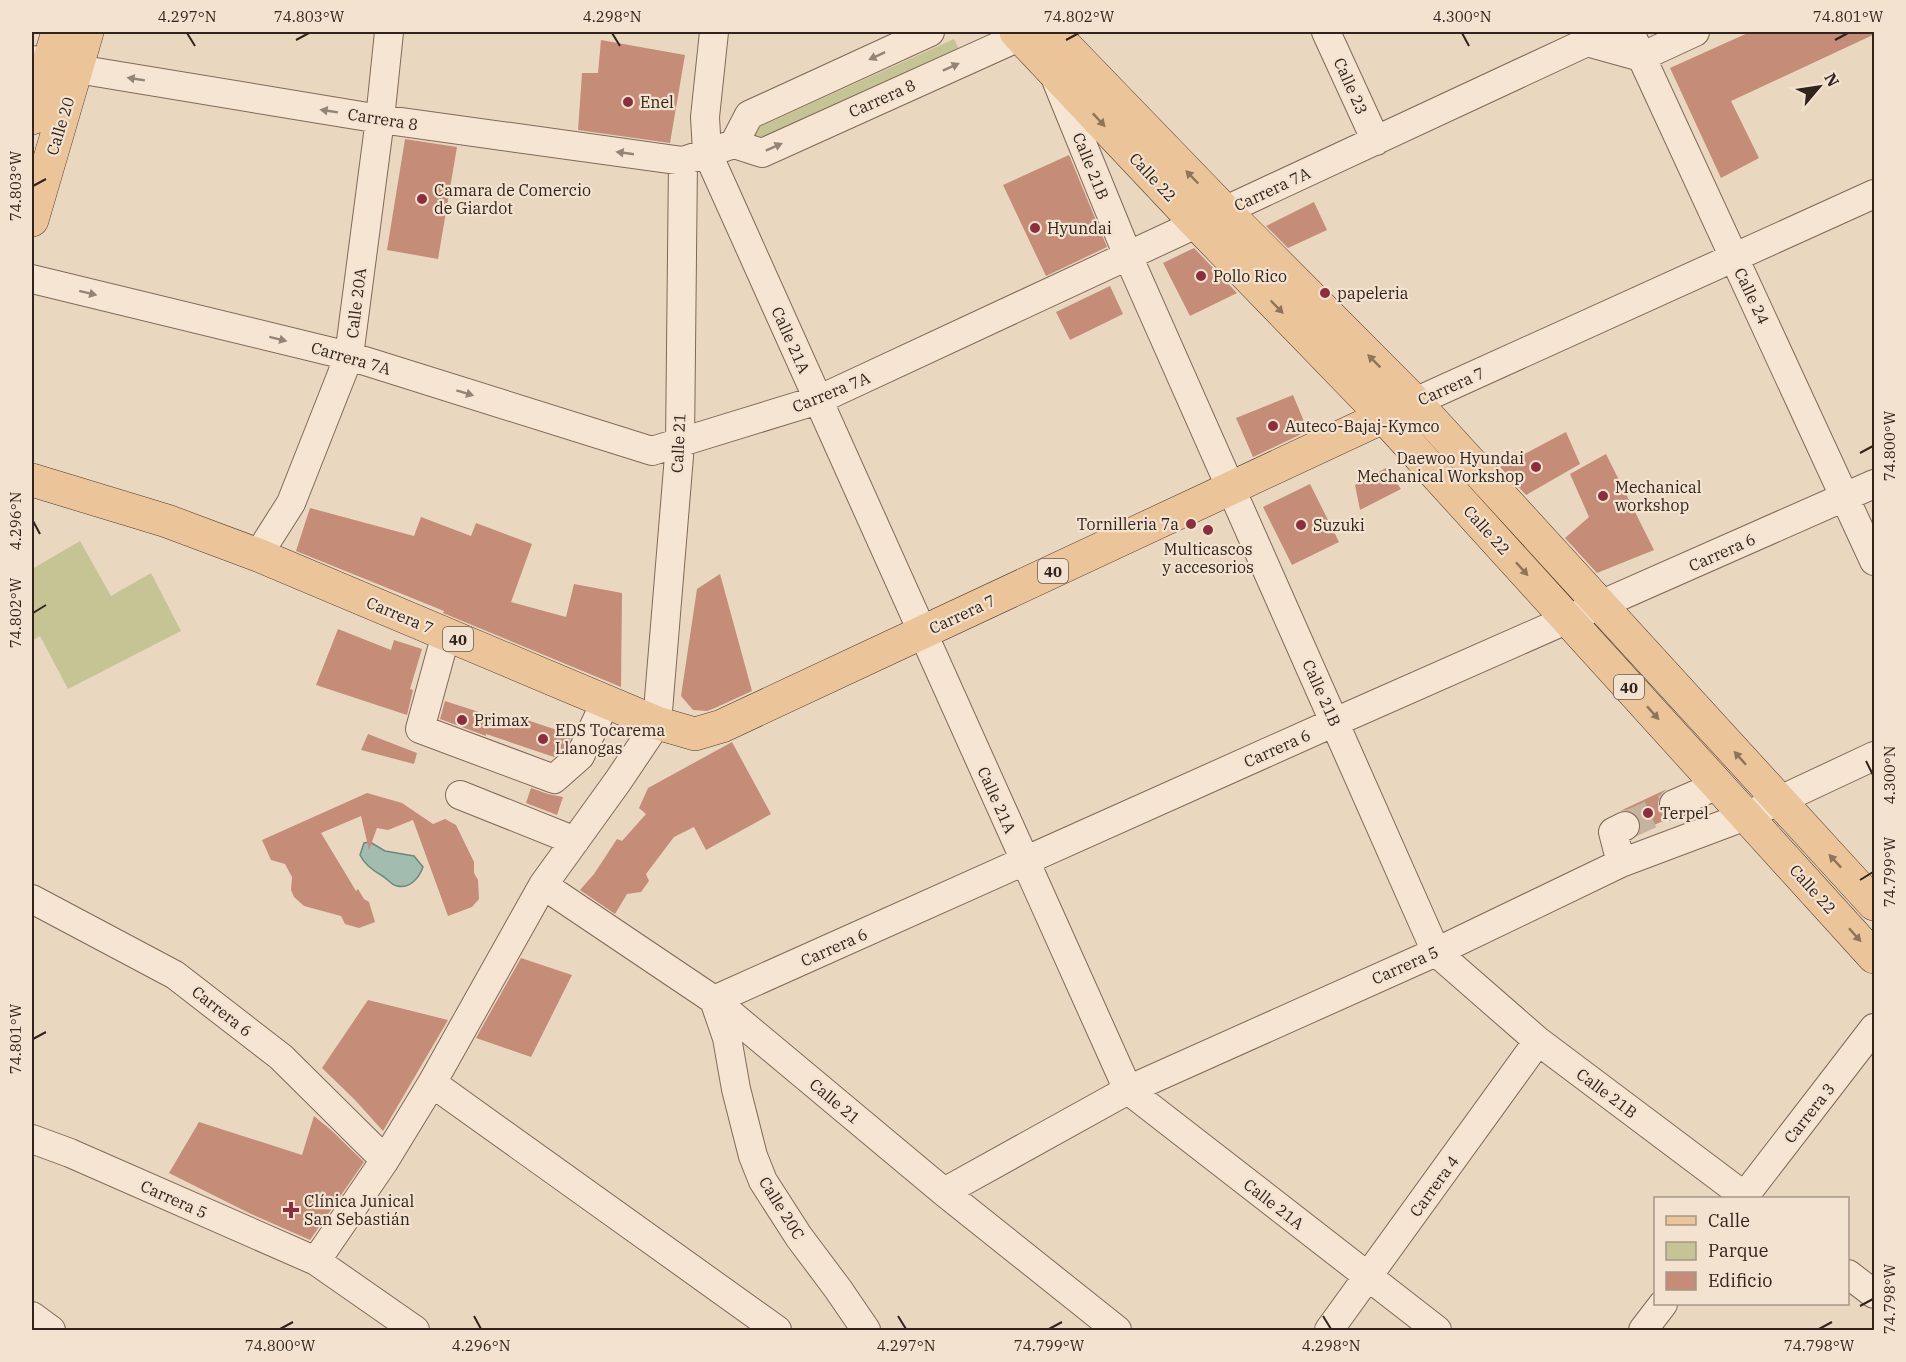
<svg xmlns="http://www.w3.org/2000/svg" width="1906" height="1362" viewBox="0 0 1906 1362" font-family="'IBM Plex Serif',serif">
  <style>
    .green { fill: #c6c495 }
    .water { fill: #a2bcb0; stroke: #6b897d; stroke-width: 1.5 }
    .building { fill: #c58c78 }
    .lines { fill: none; stroke-linecap: round; stroke-linejoin: round }
    .minor-tunnel { stroke: #c5b39f; stroke-width: 28; stroke-dasharray: 28 14; stroke-linecap: butt }
    .minor-casing { stroke: #816859; stroke-width: 30 }
    .major-casing { stroke: #4f382e; stroke-width: 34 }
    .minor { stroke: #f5e5d2; stroke-width: 28 }
    .major { stroke: #ebc599; stroke-width: 33 }
    .oneway { fill: #948478 }
    .oneway2 { fill: #8e745b }
    .ticks { fill: none; stroke: #32241d; stroke-width: 2 }
    .poi-dot { fill: #8b2e3e; stroke: #f2e2cf; stroke-width: 2 }
    .labels { text-anchor: middle; dominant-baseline: central; stroke-width: 4.5; stroke-linejoin: round; paint-order: stroke }
    .shield { fill: #f2e2cf; stroke: #6c5d52; stroke-width: 1.5 }
    .shield-label { font-size: 15px; font-weight: bold; fill: #32241d }
    .street-label { font-size: 16px; fill: #32241d; stroke: #f2e2cf }
    .poi-label { font-size: 16px; fill: #32241d; stroke: #f2e2cf; text-anchor: start }
    .neatline { fill: none; stroke: #32241d; stroke-width: 2 }
    .ticks-label { font-size: 15px; text-anchor: middle; fill: #32241d }
  </style>
  <rect width="100%" height="100%" fill="#ead7c0"/>
  <!-- green -->
  <path class="green" d="M954 39 959 49 755 141 750 131Z
    M80 541 111 596 151 573 181 631 68 689 40 636 32 641V569Z"/>
  <!-- water -->
  <path class="water" d="M370 842 385 851 414 856 423 867C419 878 410 889 397 886 391 885 387 878 381 875 372 870 365 865 360 855L364 843Z"/>
  <!-- building -->
  <path class="building" d="M1750 32H1875V34L1731 101 1759 158 1721 178 1670 68Z
    M601 40 685 55 670 143 578 130 582 73H598Z
    M405 139 457 147 438 259 387 250Z
    M1069 155 1107 247 1046 276 1003 185Z
    M1314 202 1327 230 1288 248 1266 226Z
    M1194 248 1237 293 1190 316 1163 263Z
    M1110 286 1123 314 1070 340 1056 312Z
    M1293 395 1308 431 1253 457 1236 418Z
    M1566 432 1580 464 1526 495 1500 467Z
    M1606 454 1654 550 1597 573 1565 538 1589 517 1570 474Z
    M1386 468 1401 489 1360 510 1355 485Z
    M1310 484 1339 542 1292 565 1263 507Z
    M310 508 414 536 421 517 471 536 476 523 532 544 511 602 566 617 574 584 622 593 621 687 443 613 444 611 296 551Z
    M720 574 752 691 715 708 707 711 693 710 681 696 697 589Z
    M338 629 391 650 394 640 422 649 410 689 413 690 407 715 316 685Z
    M445 701 519 725 521 718 572 735 567 746 554 757 486 734V736L440 719Z
    M368 734 417 753 414 764 361 750Z
    M732 742 771 814 706 850 694 827 674 837 646 874 649 881 641 892 627 894 615 914 580 890 594 874 617 839 622 841 646 814 639 808 648 788Z
    M531 788 548 794 563 797 557 815 526 803Z
    M1667 789 1660 795 1658 803 1659 811 1668 819 1640 831 1641 826 1640 819 1635 813 1627 810 1620 811Z
    M367 793 402 803 433 824 445 819 456 825 474 862V873L478 880 479 899 472 907 448 916 413 820 388 830 377 828 369 850 361 816 321 833 356 891 358 889 364 899 369 902 375 922 359 928 345 924 341 916 304 906 294 897 291 890 292 877 285 864 271 860 262 840Z
    M521 958 572 975 531 1057 476 1038Z
    M368 1000 448 1020 383 1131 355 1100 322 1068Z
    M314 1116 331 1130 364 1162 310 1240 249 1213 169 1173 199 1122 302 1155Z"/>
  <g class="lines">
    <!-- minor-tunnel -->
    <path class="minor-tunnel" d="M1625 826 1674 804"/>
    <defs>
      <path id="minor" d="M714 32 705 117 707 152 1128 1090 1437 1330
        M930 32 749 115 734 144 762 153 1030 32
        M1326 32 1376 141
        M1630 32 1874 561
        M1587 42 1641 57 1695 32
        M32 60 77 69 380 119 683 161 734 144
        M1055 77 1128 256 1436 952 1538 1041 1747 1198
        M32 279 349 356 652 451 818 400 1587 42 1607 32
        M1415 402 1874 194
        M258 555 291 503 349 356 380 119 389 32
        M446 634 420 729 554 779 580 756 606 701
        M460 795 575 841
        M1674 804 1718 785
        M1621 863 1613 832 1625 826
        M543 885 714 1000 944 1192 1117 1330
        M32 899 175 975 281 1057 385 1160
        M432 1083 777 1330
        M32 1139 70 1153 316 1261 415 1330
        M944 1192 1128 1090 1436 952 1621 863 1746 816 1874 756
        M1743 1198 1874 1028
        M316 1261 385 1160 432 1083 543 885 618 781 657 723 680 444 683 161
        M1848 1274 1874 1294
        M32 1316 51 1330
        M866 1330 838 1289 799 1237 763 1181 753 1156 736 1089 727 1038 714 1000 1335 722 1874 484
        M1329 1330 1538 1041
        M1643 1330 1663 1304"/>
      <path id="major" d="M1016 32 1197 224 1384 417 1874 957
        M1052 32 1225 211 1415 402 1874 904
        M32 118 58 32
        M32 220 87 32
        M32 480 167 521 258 555 657 723 695 734 722 726 1415 402"/>
    </defs>
    <!-- minor casing -->
    <use href="#minor" class="minor-casing"/>
    <!-- major casing -->
    <use href="#major" class="major-casing"/>
    <!-- minor -->
    <use href="#minor" class="minor"/>
    <!-- major -->
    <use href="#major" class="major"/>
  </g>
  <!-- one-way arrows -->
  <defs><path id="oneway-solid" d="M-6-.8H1V-3.2L6.5 0L1 3.2V.8H-6Z" transform="scale(1.5)"/></defs>
  <g class="oneway">
    <use href="#oneway-solid" transform="translate(877 56) rotate(155)"/>
    <use href="#oneway-solid" transform="translate(951 67) rotate(-24)"/>
    <use href="#oneway-solid" transform="translate(136 79) rotate(-171)"/>
    <use href="#oneway-solid" transform="translate(329 111) rotate(-171)"/>
    <use href="#oneway-solid" transform="translate(774 147) rotate(-24)"/>
    <use href="#oneway-solid" transform="translate(625 153) rotate(-172)"/>
    <use href="#oneway-solid" transform="translate(88 293) rotate(14)"/>
    <use href="#oneway-solid" transform="translate(278 339) rotate(14)"/>
    <use href="#oneway-solid" transform="translate(465 393) rotate(17)"/>
  </g>
  <g class="oneway2">
    <use href="#oneway-solid" transform="translate(1099 120) rotate(47)"/>
    <use href="#oneway-solid" transform="translate(1192 177) rotate(-134)"/>
    <use href="#oneway-solid" transform="translate(1277 307) rotate(46)"/>
    <use href="#oneway-solid" transform="translate(1374 361) rotate(-135)"/>
    <use href="#oneway-solid" transform="translate(1522 569) rotate(48)"/>
    <use href="#oneway-solid" transform="translate(1653 713) rotate(48)"/>
    <use href="#oneway-solid" transform="translate(1740 758) rotate(-132)"/>
    <use href="#oneway-solid" transform="translate(1835 861) rotate(-133)"/>
    <use href="#oneway-solid" transform="translate(1855 935) rotate(48)"/>
  </g>
  <!-- ticks -->
  <path class="ticks" d="M187 33 195 46M612 33 620 46M1462 33 1469 46M296 40 309 33M1066 40 1079 33M1835 40 1848 33M33 186 46 179M1860 453 1873 446M33 521 40 534M33 613 46 605M1866 761 1873 775M1860 880 1873 872M33 1039 46 1032M1860 1306 1873 1299M474 1316 481 1329M898 1316 906 1329M1323 1316 1331 1329M280 1329 293 1322M1049 1329 1062 1322M1819 1329 1832 1322"/>
  <!-- markers -->
  <g class="poi-dot">
    <circle cx="628" cy="102" r="6"/>
    <circle cx="422" cy="199" r="6"/>
    <circle cx="1035" cy="228" r="6"/>
    <circle cx="1201" cy="276" r="6"/>
    <circle cx="1325" cy="293" r="6"/>
    <circle cx="1273" cy="426" r="6"/>
    <circle cx="1536" cy="467" r="6"/>
    <circle cx="1603" cy="496" r="6"/>
    <circle cx="1191" cy="524" r="6"/>
    <circle cx="1301" cy="525" r="6"/>
    <circle cx="1208" cy="530" r="6"/>
    <circle cx="462" cy="720" r="6"/>
    <circle cx="543" cy="739" r="6"/>
    <circle cx="1648" cy="813" r="6"/>
    <path d="M288 1201h6v6h6v6h-6v6h-6v-6h-6v-6h6z"/>
  </g>
  <g class="labels">
    <!-- shield labels -->
    <g class="shield">
      <rect x="1038" y="559" width="30" height="24" rx="4.5"/>
      <rect x="443" y="627" width="30" height="24" rx="4.5"/>
      <rect x="1614" y="675" width="30" height="24" rx="4.5"/>
    </g>
    <g class="shield-label">
      <text x="1053" y="571">40</text>
      <text x="458" y="639">40</text>
      <text x="1629" y="687">40</text>
    </g>
    <!-- street labels -->
    <g class="street-label">
      <text transform="translate(1351 86) rotate(66)">Calle 23</text>
      <text transform="translate(882 98) rotate(-24)">Carrera 8</text>
      <text transform="translate(383 119) rotate(9)">Carrera 8</text>
      <text transform="translate(60 126) rotate(-73)">Calle 20</text>
      <text transform="translate(1091 166) rotate(68)">Calle 21B</text>
      <text transform="translate(1153 177) rotate(47)">Calle 22</text>
      <text transform="translate(1272 189) rotate(-25)">Carrera 7A</text>
      <text transform="translate(1752 296) rotate(65)">Calle 24</text>
      <text transform="translate(356 303) rotate(-83)">Calle 20A</text>
      <text transform="translate(791 340) rotate(66)">Calle 21A</text>
      <text transform="translate(351 358) rotate(16)">Carrera 7A</text>
      <text transform="translate(1451 386) rotate(-24)">Carrera 7</text>
      <text transform="translate(831 392) rotate(-22)">Carrera 7A</text>
      <text transform="translate(678 443) rotate(-87)">Calle 21</text>
      <text transform="translate(1487 530) rotate(48)">Calle 22</text>
      <text transform="translate(1722 552) rotate(-24)">Carrera 6</text>
      <text transform="translate(962 614) rotate(-25)">Carrera 7</text>
      <text transform="translate(400 615) rotate(23)">Carrera 7</text>
      <text transform="translate(1322 693) rotate(66)">Calle 21B</text>
      <text transform="translate(1277 748) rotate(-24)">Carrera 6</text>
      <text transform="translate(997 800) rotate(66)">Calle 21A</text>
      <text transform="translate(1813 889) rotate(48)">Calle 22</text>
      <text transform="translate(834 947) rotate(-24)">Carrera 6</text>
      <text transform="translate(1405 965) rotate(-24)">Carrera 5</text>
      <text transform="translate(222 1011) rotate(38)">Carrera 6</text>
      <text transform="translate(1607 1093) rotate(37)">Calle 21B</text>
      <text transform="translate(835 1101) rotate(40)">Calle 21</text>
      <text transform="translate(1809 1113) rotate(-52)">Carrera 3</text>
      <text transform="translate(1434 1186) rotate(-54)">Carrera 4</text>
      <text transform="translate(174 1199) rotate(24)">Carrera 5</text>
      <text transform="translate(1274 1204) rotate(38)">Calle 21A</text>
      <text transform="translate(782 1208) rotate(58)">Calle 20C</text>
    </g>
    <!-- poi labels -->
    <g class="poi-label">
      <text x="640" y="102">Enel</text>
      <text x="434" y="190">Camara de Comercio<tspan x="434" dy="18">de Giardot</tspan></text>
      <text x="1047" y="228">Hyundai</text>
      <text x="1213" y="276">Pollo Rico</text>
      <text x="1337" y="293">papeleria</text>
      <text x="1285" y="426">Auteco-Bajaj-Kymco</text>
      <text x="1524" y="458" text-anchor="end">Daewoo Hyundai<tspan x="1524" dy="18">Mechanical Workshop</tspan></text>
      <text x="1615" y="487">Mechanical<tspan x="1615" dy="18">workshop</tspan></text>
      <text x="1179" y="524" text-anchor="end">Tornilleria 7a</text>
      <text x="1313" y="525">Suzuki</text>
      <text x="1208" y="549" text-anchor="middle">Multicascos<tspan x="1208" dy="18">y accesorios</tspan></text>
      <text x="474" y="720">Primax</text>
      <text x="555" y="730">EDS Tocarema<tspan x="555" dy="18">Llanogas</tspan></text>
      <text x="1660" y="813">Terpel</text>
      <text x="304" y="1201">Clínica Junical<tspan x="304" dy="18">San Sebastián</tspan></text>
    </g>
  </g>
  <!-- border -->
  <rect width="1906" height="1362" fill="none" stroke="#f2e2cf" stroke-width="66"/>
  <!-- legend -->
  <rect x="1654" y="1197" width="195" height="108" fill="#f2e2cf" stroke="#a59688" stroke-width="1.5"/>
  <rect x="1666" y="1216" width="30" height="9" fill="#ebc599" stroke="#a59688" stroke-width="1.5"/>
  <text x="1708" y="1227" font-size="18" fill="#32241d">Calle</text>
  <rect x="1666" y="1242" width="30" height="18" fill="#c6c495" stroke="#a59688" stroke-width="1.5"/>
  <text x="1708" y="1257" font-size="18" fill="#32241d">Parque</text>
  <rect x="1666" y="1272" width="30" height="18" fill="#c58c78" stroke="#a59688" stroke-width="1.5"/>
  <text x="1708" y="1287" font-size="18" fill="#32241d">Edificio</text>
  <!-- north arrow -->
  <g transform="translate(1819 87) rotate(61)" stroke="#f2e2cf" stroke-width="4.5" paint-order="stroke">
  <path d="M0-4.5L10 22L0 15L-10 22Z" fill="#32241d"/>
  <text y="-9" font-size="16" font-weight="bold" text-anchor="middle" fill="#32241d">N</text>
  </g>
  <rect x="33" y="33" width="1840" height="1296" class="neatline"/>
  <g class="ticks-label">
    <text x="187" y="22">4.297°N</text>
    <text x="309" y="22">74.803°W</text>
    <text x="612" y="22">4.298°N</text>
    <text x="1079" y="22">74.802°W</text>
    <text x="1462" y="22">4.300°N</text>
    <text x="1848" y="22">74.801°W</text>
    <text transform="translate(16 186) rotate(-90)" y="5">74.803°W</text>
    <text transform="translate(1890 446) rotate(-90)" y="5">74.800°W</text>
    <text transform="translate(16 521) rotate(-90)" y="5">4.296°N</text>
    <text transform="translate(16 613) rotate(-90)" y="5">74.802°W</text>
    <text transform="translate(1890 775) rotate(-90)" y="5">4.300°N</text>
    <text transform="translate(1890 872) rotate(-90)" y="5">74.799°W</text>
    <text transform="translate(16 1039) rotate(-90)" y="5">74.801°W</text>
    <text transform="translate(1890 1299) rotate(-90)" y="5">74.798°W</text>
    <text x="280" y="1351">74.800°W</text>
    <text x="481" y="1351">4.296°N</text>
    <text x="906" y="1351">4.297°N</text>
    <text x="1049" y="1351">74.799°W</text>
    <text x="1331" y="1351">4.298°N</text>
    <text x="1819" y="1351">74.798°W</text>
  </g>
</svg>
